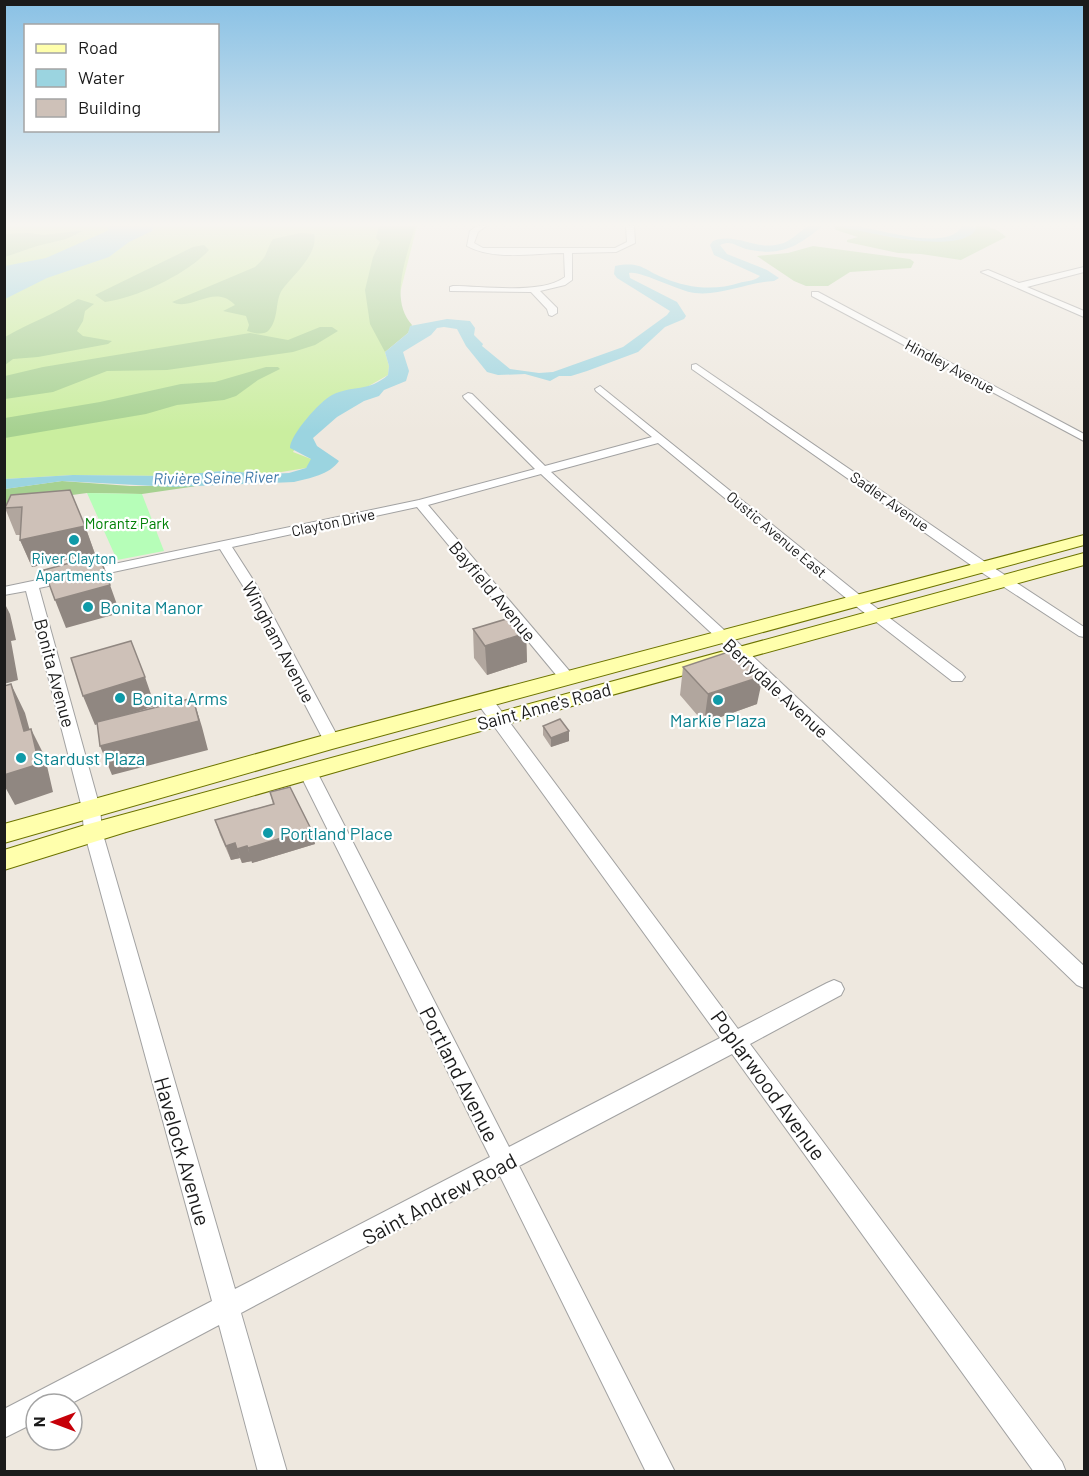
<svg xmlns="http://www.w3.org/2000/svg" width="1089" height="1476" viewBox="0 0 1089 1476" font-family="Barlow,sans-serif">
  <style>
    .grass { fill: #caee9f }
    .forest { fill: #a6d190 }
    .park { fill: #b6feb8 }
    .water { fill: #9bd4e0 }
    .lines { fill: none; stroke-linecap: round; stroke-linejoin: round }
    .street-casing { stroke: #a2a2a2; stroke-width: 2 }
    .secondary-casing { stroke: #6d7400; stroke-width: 2 }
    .street { fill: #fff; fill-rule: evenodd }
    .secondary { fill: #ffffac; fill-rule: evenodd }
    .wall { fill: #b1a69e }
    .shaded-wall { fill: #908781 }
    .building { fill: #cec1b8; stroke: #908781; stroke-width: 1.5 }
    .culture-dot { fill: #0f9aa8; stroke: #fff; stroke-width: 2 }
    .labels { text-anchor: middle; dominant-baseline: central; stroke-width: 4.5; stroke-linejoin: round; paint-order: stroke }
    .far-street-label { font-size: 15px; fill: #1b1b1b; stroke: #fff }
    .far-park-label { font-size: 15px; fill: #018006; stroke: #fff }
    .far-culture-label { font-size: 15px; fill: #0d838f; stroke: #fff }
    .far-water-label { font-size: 16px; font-style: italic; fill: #3e79aa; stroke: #fff }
    .street-label { font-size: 18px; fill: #1b1b1b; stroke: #fff }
    .culture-label { font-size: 18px; fill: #0d838f; stroke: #fff; text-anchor: start }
    .near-street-label { font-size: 21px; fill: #1b1b1b; stroke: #fff }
  </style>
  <rect width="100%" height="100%" fill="#eee8df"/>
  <!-- grass -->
  <path class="grass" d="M4 226H417L385 352 389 366 388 375 367 387 322 403 293 452 311 459V463L306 468 269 474 222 471 169 476 73 475 5 479Z"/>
  <!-- forest -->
  <path class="forest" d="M379 226H415C408 254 388 299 412 325L408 333 385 352 370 324 365 290 373 257 380 242 376 238Z
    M834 226C886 233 918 250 972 234L976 226C988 226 997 228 1006 237L961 260 921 254 898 253 847 242V240L858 237 836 230Z
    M77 231H83L66 239 37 246 5 257V234L28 233 44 235Z
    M301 233 314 234C319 254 292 276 282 290 275 300 279 319 269 330 264 336 253 333 247 331L249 325 246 316 223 311 235 305C214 283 192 312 172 302L255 267C270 254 264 253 273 239Z
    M204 245 209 250C187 274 137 298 105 302L95 295 193 247Z
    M813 246 910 259 914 262 911 268 850 272 828 286H806L794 281 757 256 788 253Z
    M78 299 94 304 85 311 83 321 77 331 83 336 112 341 108 344 38 357 13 359 5 365V337C29 323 55 314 78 299Z
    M320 327H332L338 331 315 345 293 352 167 370 107 371 53 392 5 399V376L43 367 250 333 288 340Z
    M266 367H278L280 369 258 380 236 396 224 400 177 405 146 414 5 438V418L100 402 181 384 215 382Z
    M62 481 130 486H197L142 494 87 493 5 504 4 489Z"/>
  <!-- park -->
  <path class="park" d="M87 493 142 494 164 551 117 560Z"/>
  <!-- water -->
  <path class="water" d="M110 226 153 227 152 231 129 242 109 257 47 278 5 299V266L46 258 107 231 109 229 107 228Z
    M808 226H823C797 246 783 257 746 249 735 246 732 240 720 245L727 254 767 270 779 278 774 281C748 282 721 296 695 293 678 291 640 270 629 273L630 278 677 302 686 316 684 319 665 327 638 352 587 371 571 376H559L550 381 525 374 498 375 487 372 466 346 457 329 444 327 437 328 431 335 403 352 409 371 406 381 384 390 379 396 364 401 337 417 313 438 317 446 339 461C329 475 310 478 294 482L173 487 62 481 5 489V479L73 475 169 476 222 471 269 474 289 473 306 468 311 459 290 448C290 435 320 401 332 395 352 385 369 392 388 375L389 366 385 352 408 333 410 326 447 319 470 321 475 328 474 335 483 344 482 346 510 369 539 373 553 372 623 347 667 315 670 311 617 278 614 274 615 266C642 261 643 270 664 278 687 288 715 291 739 283 746 281 755 281 760 276L714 255 710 245 713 241C737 232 755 251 780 244 790 242 799 232 808 226Z
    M835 226C841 226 848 225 854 226 877 228 948 253 962 226L977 228C961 258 862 230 835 226Z"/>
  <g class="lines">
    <defs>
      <path id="street" d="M477 226H486L478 232 474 243 483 248H615L627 242 626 226H634L635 243 616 252 572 253V280L565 285 540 291 557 308V313L552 316 549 315 547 309 531 292 450 291V287L453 286C482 286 542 295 565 277L564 253C534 253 494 261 467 246L470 231Z
        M1084 267V272L1027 287 1084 311V317L981 272 988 270 1019 283Z
        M812 292H818L1084 434V441L812 296Z
        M696 364 988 564 1084 627V637L1079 636 978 570 692 369V365Z
        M600 386 862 597 962 673 965 677 962 681H952L852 603 658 443 551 472 746 650 1084 966V988L1077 985 736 656 541 474 428 505 572 674 575 678 567 683 562 682 417 507 232 547 257 586 340 741 338 745H326L324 741 243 586 220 549 39 588 100 808 102 831 235 1289 490 1157 299 772 302 768H314L317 772 509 1147 720 1038 478 704 476 700 478 696H490L738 1029 827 983 834 980 841 983 844 989 841 995 750 1044 1062 1462 1066 1472H1034L732 1054 519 1166 675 1472H646L500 1176 241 1313 287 1472H258L219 1325 70 1404H36V1422L4 1438V1409L212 1301 84 831 82 808 26 591 4 595V587L419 500 535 469 464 398 463 396 468 393 472 394 545 466 652 437 596 391 595 389Z"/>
      <path id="secondary" d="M1084 535V545L332 749 4 843V824L332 733Z
        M1084 553V565L423 747 126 832 4 870V850L85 825Z"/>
    </defs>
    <!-- street casing -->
    <use href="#street" class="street-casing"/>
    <!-- secondary casing -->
    <use href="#secondary" class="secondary-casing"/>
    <!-- street -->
    <use href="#street" class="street"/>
    <!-- secondary -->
    <use href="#secondary" class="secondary"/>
  </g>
  <!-- wall -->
  <path class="wall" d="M11 495 85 526 95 554 32 567 20 540V535H16L5 508Z
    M473 629 526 633 527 662 487 675 474 658Z
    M683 667 757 704 704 723 680 695Z
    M543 726 569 741 551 747 543 735Z
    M270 792 311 829 315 844 252 863V861L242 863 240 858 231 860 220 835 215 820 273 804Z"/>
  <!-- shaded-wall -->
  <path class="shaded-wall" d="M85 526 95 554 32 567 20 540Z
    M110 585 120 613 66 628 55 600Z
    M4 602 10 614 16 640 11 641 18 680 4 684Z
    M526 633 527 662 487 675 485 646Z
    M763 676 757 704 704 723 708 694Z
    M145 677 155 706 95 725 83 696Z
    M11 684 25 713 36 753 31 729 45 757 53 792 15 805 4 785V775L24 731Z
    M193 698 202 727 208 750 112 775 100 746Z
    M569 731V741L551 747V738Z
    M311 829 315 844 252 863 248 848Z
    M235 843 240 858 231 860 226 846Z
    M247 846 252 861 242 863 237 849Z"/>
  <!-- building -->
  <path class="building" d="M70 490 85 526 20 540 22 507 5 508 11 495Z
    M99 555 110 585 55 600 44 570Z
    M513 617 526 633 485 646 473 629Z
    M131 641 145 677 83 696 71 658Z
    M737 649 763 676 708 694 683 667Z
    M11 684 24 731 31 729 39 764 4 775V686Z
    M193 698 199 721 100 746 97 722Z
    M560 719 569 731 551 738 543 726Z
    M290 787 311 829 248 848 247 846 237 849 235 843 226 846 215 820 274 804 270 792Z"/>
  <!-- sky -->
  <linearGradient id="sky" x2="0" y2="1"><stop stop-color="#89c1e5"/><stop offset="0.52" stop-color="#f7f5f1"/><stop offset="1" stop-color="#f7f5f1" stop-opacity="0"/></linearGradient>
  <rect width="1089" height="432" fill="url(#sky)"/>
  <!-- markers -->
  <g class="culture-dot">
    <circle cx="74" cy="540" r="6"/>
    <circle cx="88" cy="607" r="6"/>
    <circle cx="120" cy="698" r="6"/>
    <circle cx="718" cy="700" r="6"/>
    <circle cx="21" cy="758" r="6"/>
    <circle cx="268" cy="833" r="6"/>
  </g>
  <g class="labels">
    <!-- far-street labels -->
    <g class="far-street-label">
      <text transform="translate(950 366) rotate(28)">Hindley Avenue</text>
      <text transform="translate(890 501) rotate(35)">Sadler Avenue</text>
      <text transform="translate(333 522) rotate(-12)">Clayton Drive</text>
      <text transform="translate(777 534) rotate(40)">Oustic Avenue East</text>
    </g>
    <!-- far-park labels -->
    <g class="far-park-label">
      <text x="127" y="523">Morantz Park</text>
    </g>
    <!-- far-culture labels -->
    <g class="far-culture-label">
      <text x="74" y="558">River Clayton<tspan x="74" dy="17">Apartments</tspan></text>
    </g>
    <!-- far-water labels -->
    <g class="far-water-label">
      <text transform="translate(216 477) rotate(-1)">Rivière Seine River</text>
    </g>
    <!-- street labels -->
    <g class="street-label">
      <text transform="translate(493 591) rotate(50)">Bayfield Avenue</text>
      <text transform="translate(279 642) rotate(62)">Wingham Avenue</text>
      <text transform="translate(55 673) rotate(75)">Bonita Avenue</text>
      <text transform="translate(776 688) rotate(43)">Berrydale Avenue</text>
      <text transform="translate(544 706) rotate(-15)">Saint Anne's Road</text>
    </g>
    <!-- culture labels -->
    <g class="culture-label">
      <text x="100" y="607">Bonita Manor</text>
      <text x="132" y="698">Bonita Arms</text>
      <text x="718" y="720" text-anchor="middle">Markie Plaza</text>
      <text x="33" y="758">Stardust Plaza</text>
      <text x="280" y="833">Portland Place</text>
    </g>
    <!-- near-street labels -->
    <g class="near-street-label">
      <text transform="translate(460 1074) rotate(63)">Portland Avenue</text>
      <text transform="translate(769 1085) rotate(54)">Poplarwood Avenue</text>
      <text transform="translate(183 1151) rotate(74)">Havelock Avenue</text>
      <text transform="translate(439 1198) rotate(-28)">Saint Andrew Road</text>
    </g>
  </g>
  <!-- border -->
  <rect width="1089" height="1476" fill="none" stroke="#1b1b1b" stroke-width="12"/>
  <!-- legend -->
  <rect x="24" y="24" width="195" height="108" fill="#ffffff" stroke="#a4a4a4" stroke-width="1.5"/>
  <rect x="36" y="44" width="30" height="9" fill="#ffffac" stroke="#a4a4a4" stroke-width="1.5"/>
  <text x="78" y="54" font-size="18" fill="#1b1b1b">Road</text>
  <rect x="36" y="69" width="30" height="18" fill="#9bd4e0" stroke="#a4a4a4" stroke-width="1.5"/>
  <text x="78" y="84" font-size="18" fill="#1b1b1b">Water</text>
  <rect x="36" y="99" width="30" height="18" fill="#cec1b8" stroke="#a4a4a4" stroke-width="1.5"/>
  <text x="78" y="114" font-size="18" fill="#1b1b1b">Building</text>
  <!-- north arrow -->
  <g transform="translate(54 1422) rotate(270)"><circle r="28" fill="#ffffff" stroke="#a4a4a4" stroke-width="1.5"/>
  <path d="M0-4.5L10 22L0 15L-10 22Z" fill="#c60009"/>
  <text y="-9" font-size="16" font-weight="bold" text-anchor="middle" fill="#1b1b1b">N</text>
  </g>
</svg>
